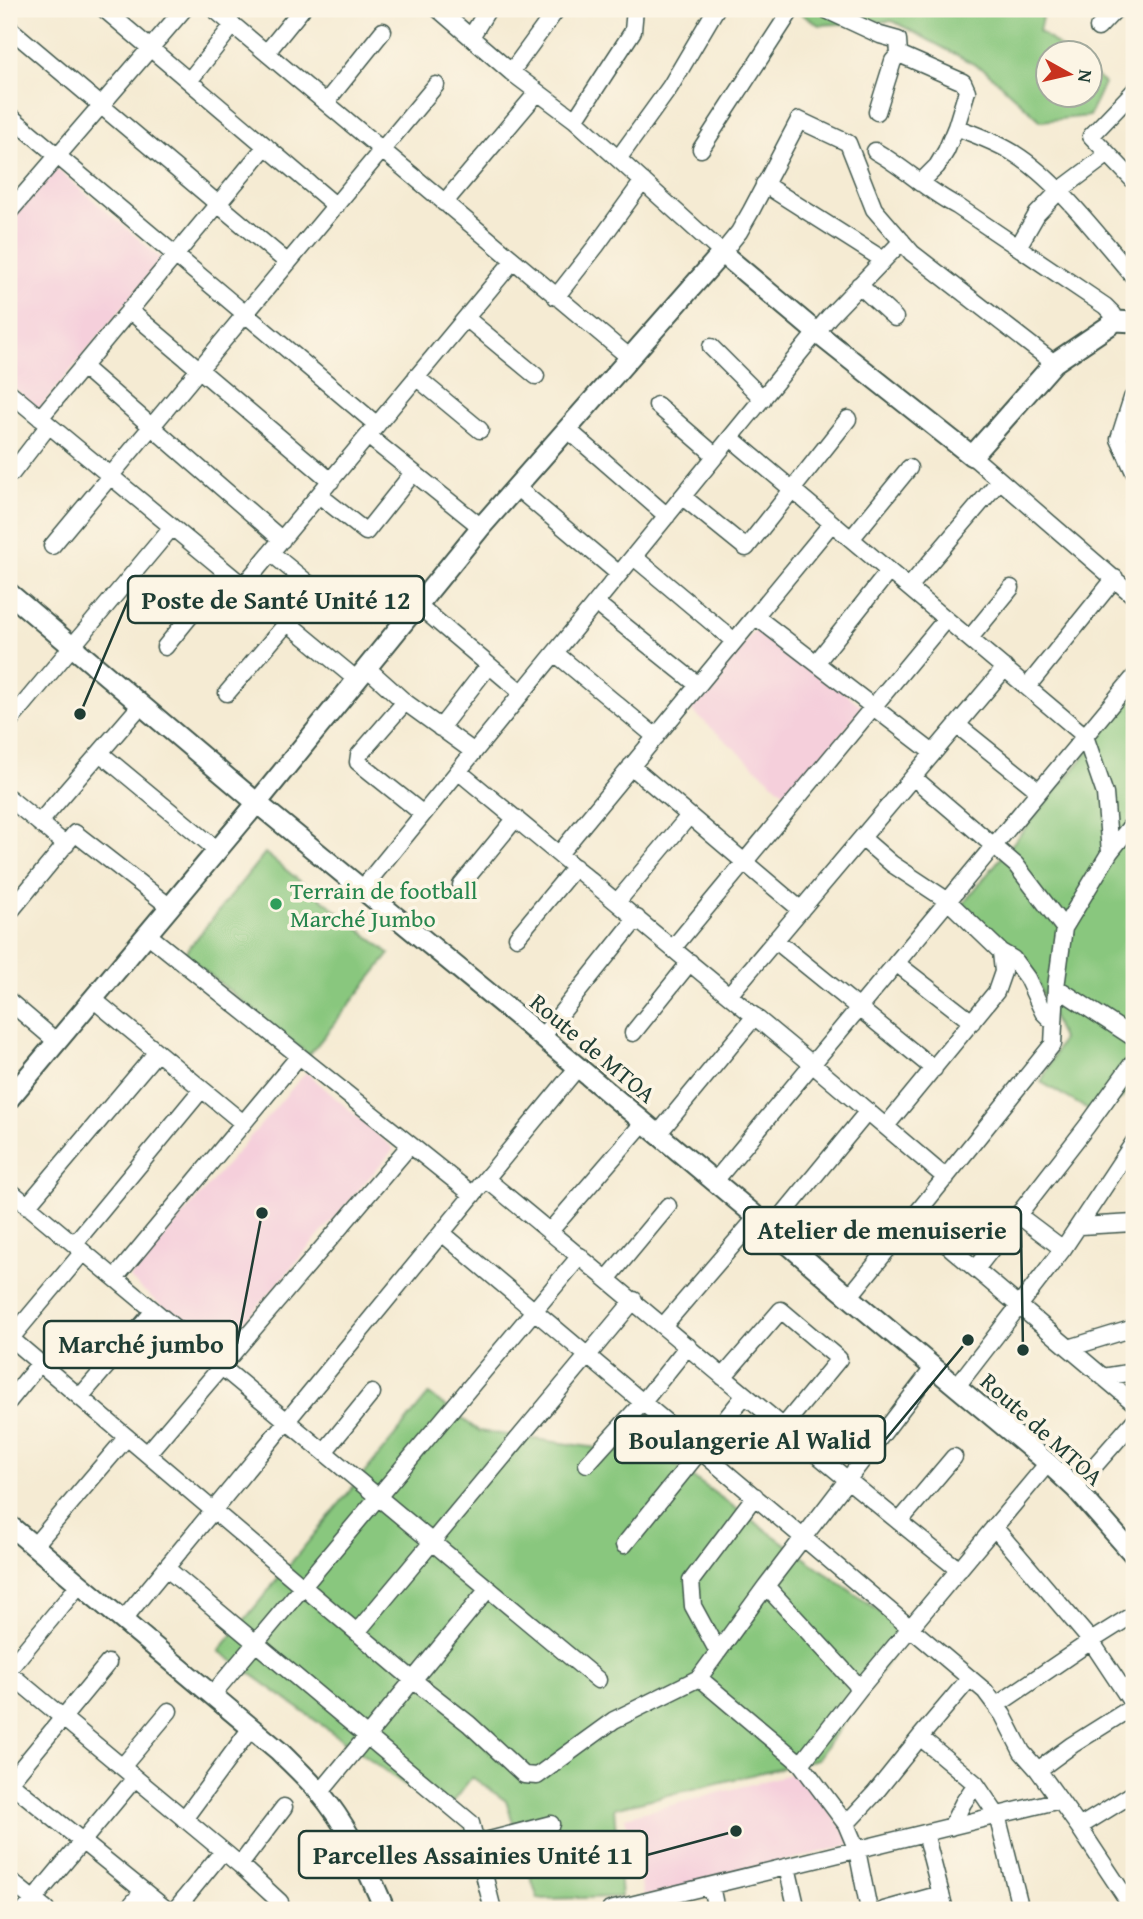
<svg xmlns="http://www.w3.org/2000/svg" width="1143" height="1919" viewBox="0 0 1143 1919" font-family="'Gentium Book Plus',serif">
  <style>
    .built { fill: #f5cfdb }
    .green { fill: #89c77e; stroke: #548259; stroke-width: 2 }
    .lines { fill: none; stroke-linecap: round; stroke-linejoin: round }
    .minor-casing { stroke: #3f574c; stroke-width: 19 }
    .tertiary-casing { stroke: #3f574c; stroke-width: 23 }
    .minor { stroke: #fff; stroke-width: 16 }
    .tertiary { stroke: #fff; stroke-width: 19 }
    .leisure-dot { fill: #2e9e5b; stroke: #fcf5e5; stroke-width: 2.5 }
    .labels { text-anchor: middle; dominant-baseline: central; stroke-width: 7; stroke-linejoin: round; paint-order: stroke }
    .leisure-label { font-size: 24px; fill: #27864d; stroke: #fcf5e5; text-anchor: start }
    .street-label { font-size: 24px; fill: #1f3d34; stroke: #fcf5e5 }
    .leader { fill: none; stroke: #1f3d34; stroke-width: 2.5 }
    .callout-dot { fill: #1f3d34; stroke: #fcf5e5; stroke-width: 2.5 }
    .callout { fill: #fcf5e5; stroke: #1f3d34; stroke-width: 2.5 }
    .callout-label { font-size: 26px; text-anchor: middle; font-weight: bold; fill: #1f3d34 }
  </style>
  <rect width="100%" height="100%" fill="#fcf5e5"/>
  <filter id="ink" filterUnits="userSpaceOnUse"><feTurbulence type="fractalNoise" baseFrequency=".0143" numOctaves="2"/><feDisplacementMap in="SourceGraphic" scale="14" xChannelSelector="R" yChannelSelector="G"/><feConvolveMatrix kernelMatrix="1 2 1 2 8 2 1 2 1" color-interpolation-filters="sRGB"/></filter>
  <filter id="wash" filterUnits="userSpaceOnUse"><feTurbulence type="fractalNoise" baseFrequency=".00686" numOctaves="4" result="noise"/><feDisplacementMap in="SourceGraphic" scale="28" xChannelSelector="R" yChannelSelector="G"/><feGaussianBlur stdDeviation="1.57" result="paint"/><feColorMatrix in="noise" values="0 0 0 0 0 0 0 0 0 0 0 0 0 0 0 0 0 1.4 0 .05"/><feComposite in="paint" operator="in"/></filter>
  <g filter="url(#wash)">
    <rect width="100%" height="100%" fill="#f5ebd3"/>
    <!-- built -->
    <path class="built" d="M55 167 162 259 39 409 9 384V223Z
      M759 625 863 707 789 797 690 709Z
      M306 1072 394 1149 217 1354 129 1278Z
      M802 1771 853 1844 644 1897 625 1817Z"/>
    <!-- green -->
    <path class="green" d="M793 9H1044L1039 31 1066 52H1048V94H1090L1091 72 1104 83 1089 116 1041 121 985 70 893 21 819 25Z
      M1134 696V1087L1101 1117 1041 1082 1062 1039 1028 960 957 911Z
      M265 853 390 954 309 1055 184 954Z
      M429 1394 479 1431 666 1458 909 1633 817 1759 614 1808 621 1897 538 1899 506 1801 472 1777 444 1813 219 1651Z"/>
  </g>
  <g filter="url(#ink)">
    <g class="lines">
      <defs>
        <path id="minor" d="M104 9 336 206
          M214 9 629 357
          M438 9 511 72 575 120 722 253 739 232 751 211 799 120 848 143 874 209 912 253 1054 363
          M824 9 880 35 898 40 899 54
          M9 10 10 9
          M9 28 288 263
          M1098 28 1116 9
          M471 37 488 9
          M267 52 302 9
          M511 72 557 9
          M189 81 233 25
          M1134 91 1091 136 1134 181
          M326 102 383 31
          M877 112 893 61 899 54 963 82 967 91 956 127 946 151 937 166 920 183
          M9 115 377 425
          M575 120 633 31 635 9
          M956 127C975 135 997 142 1015 154 1058 181 1100 238 1134 277
          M701 149 792 9
          M875 151C904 167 927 191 957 206L1105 306 1113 314 1116 321
          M618 159 670 87 716 9
          M764 184 882 259
          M444 203 537 93
          M9 212 184 9
          M1018 247 1037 214 1059 191 1107 155
          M859 285 895 318
          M556 297 596 246 643 181
          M129 310 331 481
          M466 318 536 376
          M711 347 763 399
          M83 367 282 540
          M416 377 480 430
          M9 392 357 680
          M1134 396 1132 398 1119 439 1134 472
          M657 405 716 456
          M40 418 266 146
          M567 429 667 516
          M368 436 481 527
          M731 438 1085 736 1105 794 1110 852
          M972 456 1134 596
          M12 473 49 425
          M516 487 619 574
          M319 495 366 532 413 473
          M683 497 746 548 848 419
          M851 539 909 468
          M52 546 436 85
          M271 553 337 607
          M634 557 734 641
          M243 586 513 261
          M909 587 1000 480
          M596 603 698 685
          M418 605 522 693
          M755 616 933 753
          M970 638 1011 588
          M165 647 226 572
          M555 653 656 737
          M816 663 889 571
          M367 668 405 702 474 752
          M1027 687 1115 578
          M227 693 287 623
          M405 702 359 755 358 762 423 814
          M9 722 172 527
          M957 725 1039 791
          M440 728 489 665
          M100 753 217 850
          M631 766 801 910
          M458 771 812 1064 946 1178
          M913 777 1016 865 1064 928
          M9 798 66 845
          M39 823 141 705
          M862 838 892 864 948 901 1001 952 1013 959 1027 978 1043 1012 1054 1023
          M559 854 832 523
          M461 885 516 818
          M362 889 829 317 902 241
          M617 902 689 816
          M9 913 75 833 170 907
          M147 934 473 1195
          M517 937 575 867
          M775 940 934 1069
          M673 948 946 619
          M896 963 972 1022
          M1056 987 1134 1038
          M729 995 1005 668
          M93 999 243 1123
          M9 1001 57 1042
          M633 1033 690 962
          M542 1037 637 918
          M886 1126 996 992 1003 972 1001 952
          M658 1134 755 1016
          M486 1179C644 1309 799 1443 959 1570
          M715 1181 1134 677
          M9 1190 598 1680
          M27 1206 157 1052
          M1018 1215 1063 1249
          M914 1217 1134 1403
          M1080 1226 1134 1223
          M771 1229 868 1111
          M550 1231 644 1122
          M442 1233 985 1691 1003 1715 1022 1752 1038 1770 1079 1827 1134 1910
          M74 1244 202 1089
          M976 1269 1087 1126 1134 1061
          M115 1278 299 1056
          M608 1278 668 1206
          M850 1296 1053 1044 1056 987 1064 928 1110 852 1134 822
          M664 1325 757 1217
          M9 1337 413 1680 469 1724 524 1775 537 1776 614 1720 699 1678
          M11 1338 83 1252
          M1069 1348 1134 1328
          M723 1377 781 1310 839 1359 783 1427
          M1103 1377 1134 1372
          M957 1386 1063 1249 1134 1142
          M80 1397 154 1311
          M9 1401 40 1363
          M324 1452 372 1393
          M147 1454 410 1145
          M587 1464 643 1402 688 1346
          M1075 1488 1134 1421
          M899 1522 954 1457
          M994 1527 1091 1641 1134 1706
          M624 1545 745 1395
          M34 1546 127 1437
          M166 1568 471 1823 493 1910
          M766 1586 860 1688
          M123 1620 578 1067
          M357 1632 634 1300
          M718 1652 693 1606 691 1581 755 1496
          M9 1669 80 1584
          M9 1673 240 1865 280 1902 273 1910
          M212 1695 580 1256
          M997 1705 1091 1641 1134 1614
          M920 1737 976 1784 997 1815 1021 1910
          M801 1764 860 1688 1048 1463
          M122 1767 169 1711
          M1038 1770 1072 1745 1134 1706
          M9 1782 167 1910
          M9 1783 108 1663
          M320 1793 488 1589
          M184 1819 251 1728
          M846 1824 801 1764 699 1678 766 1586 934 1367
          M951 1827 963 1803 976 1784
          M1079 1827 1134 1793
          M925 1833 945 1910
          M240 1865 284 1807
          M787 1867 797 1910
          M369 1871 551 1824
          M9 1880 46 1910
          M711 1886 716 1910
          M25 1910 135 1778
          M127 1910 143 1891
          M175 1910 223 1851
          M610 1910 1060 1800
          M869 1910 857 1850 846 1824 875 1793 920 1737 970 1678
          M884 1910 941 1894"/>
        <path id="tertiary" d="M9 593 257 803 518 1017 757 1217 835 1285 1048 1463 1075 1488 1134 1555
          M9 1099 257 803 481 527 722 253 817 333 972 456 1054 363 1116 321 1134 322
          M9 1525 279 1751C296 1768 314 1784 328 1803 353 1836 369 1873 385 1910"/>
      </defs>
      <!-- minor casing -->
      <use href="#minor" class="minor-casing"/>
      <!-- tertiary casing -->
      <use href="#tertiary" class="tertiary-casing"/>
      <!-- minor -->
      <use href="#minor" class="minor"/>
      <!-- tertiary -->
      <use href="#tertiary" class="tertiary"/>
    </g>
  </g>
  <!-- markers -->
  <circle class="leisure-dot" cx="276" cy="904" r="7"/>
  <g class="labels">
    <!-- leisure labels -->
    <g class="leisure-label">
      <text x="290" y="890">Terrain de football<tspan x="290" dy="28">Marché Jumbo</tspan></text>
    </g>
    <!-- street labels -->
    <g class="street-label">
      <text transform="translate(593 1048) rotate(40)">Route de MTOA</text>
      <text transform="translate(1042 1429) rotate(42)">Route de MTOA</text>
    </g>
  </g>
  <!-- callouts -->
  <path class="leader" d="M80 714L128 600M1023 1350L1021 1230M262 1213L237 1344M968 1340L885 1440M736 1831L647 1855"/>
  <g class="callout-dot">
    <circle cx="80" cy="714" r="7"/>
    <circle cx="1023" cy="1350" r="7"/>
    <circle cx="262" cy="1213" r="7"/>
    <circle cx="968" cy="1340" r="7"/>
    <circle cx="736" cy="1831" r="7"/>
  </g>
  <g class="callout">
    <rect x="128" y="576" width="296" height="47" rx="7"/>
    <rect x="744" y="1207" width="277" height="47" rx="7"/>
    <rect x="44" y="1321" width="193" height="47" rx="7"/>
    <rect x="615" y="1416" width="270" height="47" rx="7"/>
    <rect x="299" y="1831" width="348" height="47" rx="7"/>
  </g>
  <g class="callout-label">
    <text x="276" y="609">Poste de Santé Unité 12</text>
    <text x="882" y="1239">Atelier de menuiserie</text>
    <text x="141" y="1353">Marché jumbo</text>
    <text x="750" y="1449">Boulangerie Al Walid</text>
    <text x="473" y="1864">Parcelles Assainies Unité 11</text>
  </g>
  <!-- margin -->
  <rect width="1143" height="1919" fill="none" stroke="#fcf5e5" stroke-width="35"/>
  <!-- north arrow -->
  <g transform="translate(1069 74) rotate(98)"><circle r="33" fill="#fcf5e5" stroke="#a4ab9e" stroke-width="2"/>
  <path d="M0-5L12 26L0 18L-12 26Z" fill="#c8321e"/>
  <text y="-10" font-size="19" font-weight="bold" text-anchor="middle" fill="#1f3d34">N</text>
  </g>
</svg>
